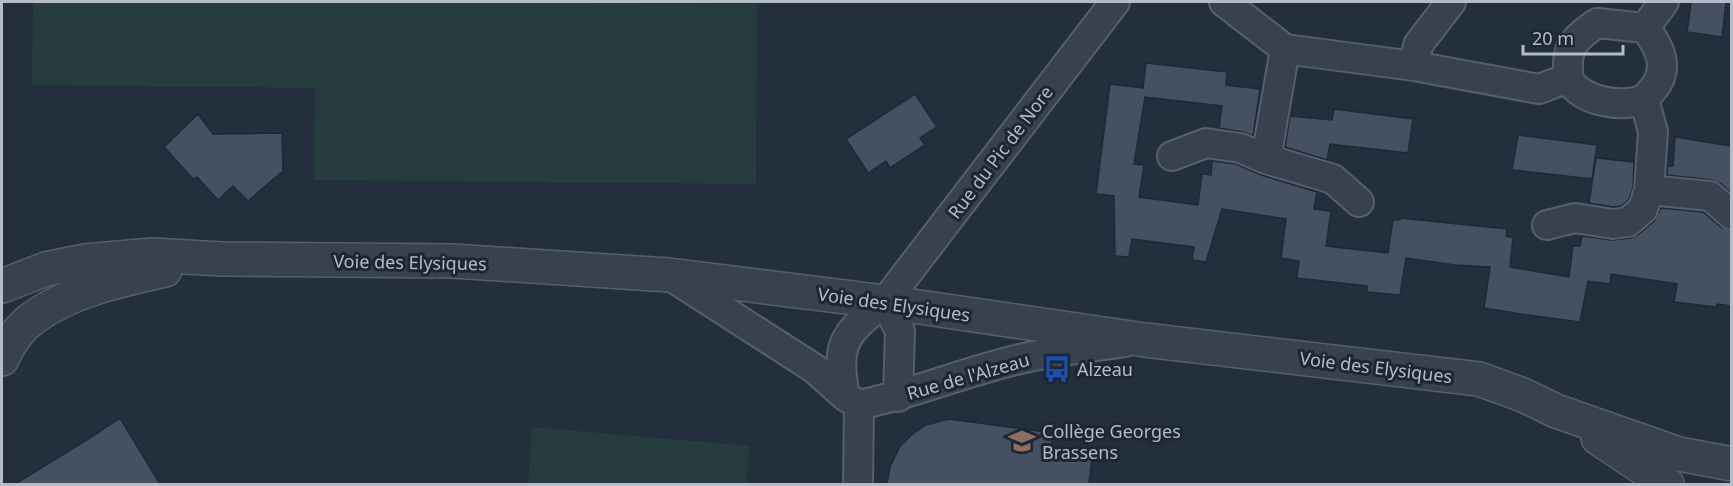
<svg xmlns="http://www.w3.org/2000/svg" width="1733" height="486" viewBox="0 0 1733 486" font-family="'Noto Sans',sans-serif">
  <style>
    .green { fill: #263c3f }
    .building { fill: #455162; stroke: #1f2835; stroke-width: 1.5 }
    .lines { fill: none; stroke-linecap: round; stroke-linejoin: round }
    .minor-casing { stroke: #565f6c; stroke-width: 32 }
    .tertiary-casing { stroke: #565f6c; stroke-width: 36 }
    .minor { stroke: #38414e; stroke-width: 28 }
    .tertiary { stroke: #38414e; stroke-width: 33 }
    .labels { text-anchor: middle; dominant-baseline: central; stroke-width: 6; stroke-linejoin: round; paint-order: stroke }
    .street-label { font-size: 18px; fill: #b4bcc9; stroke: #1d2633 }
    .poi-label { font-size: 18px; fill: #b4bcc9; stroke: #1d2633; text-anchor: start }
  </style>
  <rect width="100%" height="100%" fill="#242f3e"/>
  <!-- green -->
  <path class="green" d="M33 2H424L757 4 756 184 314 180 315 88 32 85Z
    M532 427 750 446 746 484H528Z"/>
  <!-- building -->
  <path class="building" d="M1691 2H1726L1722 37 1687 32Z
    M1146 63 1227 72 1226 85 1260 89 1253 136 1242 132 1219 128 1222 106 1145 97 1134 164 1144 165 1139 197 1198 205 1202 174 1211 175 1212 161 1236 164 1261 175 1317 192 1314 209 1331 211 1326 246 1388 253 1393 220H1400V218L1507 229 1506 236 1513 238 1510 267 1569 277 1573 246H1580L1582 236 1611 240 1631 238 1639 234 1654 221 1661 208 1703 212 1721 227 1731 231V306L1717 304 1716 307 1674 302 1677 284 1611 274 1610 284 1588 281 1580 322 1521 314 1484 308 1490 267 1455 265 1406 258 1400 295 1367 292V286L1297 278 1299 261 1281 258 1286 219 1222 209 1206 262 1192 260 1194 247 1132 239 1129 257 1115 256 1114 196 1096 194 1110 84 1143 88Z
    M915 94 937 127 920 138 925 145 890 168 886 161 868 173 846 139Z
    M1334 109 1413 119 1408 153 1330 144 1327 160 1285 147 1290 116 1332 120Z
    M198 114 213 134 282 133 283 171 248 201 233 186 218 200 197 177 193 179 164 147Z
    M1518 135 1597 145 1592 179 1512 170Z
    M1675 137 1731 146V193L1721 184 1712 180 1667 175V166H1673Z
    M1596 158 1634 162 1633 187 1629 200 1621 206 1613 207 1589 203Z
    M120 418 160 484H15L93 436Z
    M949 419 1053 433 1050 453 1092 458 1089 484H887L890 467 900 446 915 432 926 425Z"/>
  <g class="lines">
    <defs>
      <path id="minor" d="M1224 2 1285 49 1414 66 1539 89 1568 78
        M1597 23 1645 28C1660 47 1670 69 1653 89 1650 93 1647 97 1643 99 1623 109 1579 101 1569 79 1567 75 1568 70 1568 65 1567 44 1581 34 1597 23Z
        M1645 28 1664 2
        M1414 66 1418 45 1451 2
        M1172 156 1206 143 1240 148 1266 159 1333 179 1359 202
        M1266 159 1285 49
        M1649 190 1710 196 1732 215
        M1547 225 1575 218 1613 224 1628 222 1643 209 1649 190 1653 132 1644 99
        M669 275 815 369 845 396 859 405C917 393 971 369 1029 357 1060 350 1093 347 1125 342
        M885 302 900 331 898 397
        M845 396C835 344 844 333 885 302L1115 2
        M858 484 859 405"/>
      <path id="tertiary" d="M2 286 46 269 85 261 152 255 222 259 453 261 669 275 885 302 1145 340 1479 379 1523 395 1556 411 1679 454 1732 464
        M2 359C9 343 19 328 33 318 70 291 120 280 165 270
        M1598 438 1667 484"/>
    </defs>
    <!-- minor casing -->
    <use href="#minor" class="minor-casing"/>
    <!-- tertiary casing -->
    <use href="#tertiary" class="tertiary-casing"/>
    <!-- minor -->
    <use href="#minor" class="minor"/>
    <!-- tertiary -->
    <use href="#tertiary" class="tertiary"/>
  </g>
  <!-- icons -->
  <defs>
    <symbol id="bus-bare" viewBox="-9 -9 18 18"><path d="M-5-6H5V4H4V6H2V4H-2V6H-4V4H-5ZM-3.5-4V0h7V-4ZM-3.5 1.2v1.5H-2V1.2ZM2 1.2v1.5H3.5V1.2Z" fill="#1a4fb4" stroke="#1d2633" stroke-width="2.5" paint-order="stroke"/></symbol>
    <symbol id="school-bare" viewBox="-9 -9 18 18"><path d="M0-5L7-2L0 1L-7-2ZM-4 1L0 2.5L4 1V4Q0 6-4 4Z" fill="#8d6e63" stroke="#1d2633" stroke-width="2.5" paint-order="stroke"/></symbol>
  </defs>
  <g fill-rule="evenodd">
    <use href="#bus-bare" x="1038" y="350" width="38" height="38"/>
    <use href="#school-bare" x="1003" y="422" width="38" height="38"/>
  </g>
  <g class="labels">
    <!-- street labels -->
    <g class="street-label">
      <text transform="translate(1000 152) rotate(-53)">Rue du Pic de Nore</text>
      <text transform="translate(410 262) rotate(1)">Voie des Elysiques</text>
      <text transform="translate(894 304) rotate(8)">Voie des Elysiques</text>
      <text transform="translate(1376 367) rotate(7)">Voie des Elysiques</text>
      <text transform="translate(968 376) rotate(-16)">Rue de l'Alzeau</text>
    </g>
    <!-- poi labels -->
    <g class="poi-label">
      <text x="1077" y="369">Alzeau</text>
      <text x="1042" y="431">Collège Georges<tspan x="1042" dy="21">Brassens</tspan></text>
    </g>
  </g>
  <!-- border -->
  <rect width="1733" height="486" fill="none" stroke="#b4bcc9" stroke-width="6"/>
  <!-- scale -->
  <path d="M1523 45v9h100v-9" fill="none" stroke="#b4bcc9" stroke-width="3"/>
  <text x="1532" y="45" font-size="18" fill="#b4bcc9" stroke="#1d2633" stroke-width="4.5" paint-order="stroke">20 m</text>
</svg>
